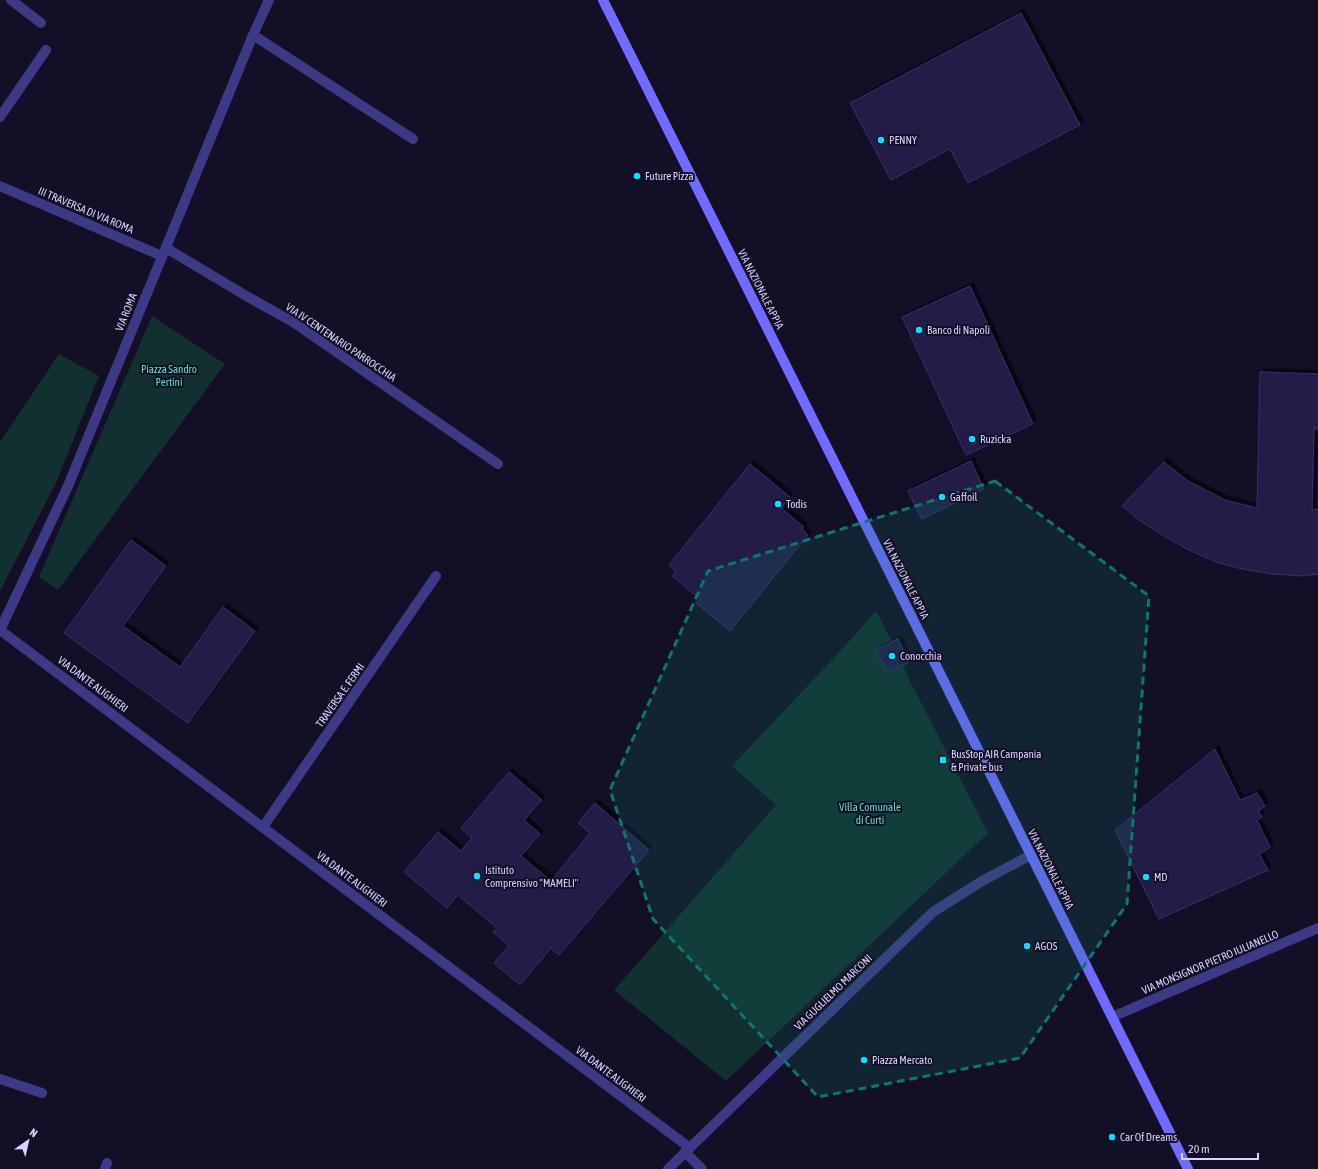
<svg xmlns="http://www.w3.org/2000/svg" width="1318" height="1169" viewBox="0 0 1318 1169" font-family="'Asap Condensed',sans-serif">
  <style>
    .green { fill: #12302f }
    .building { fill: #241b47; stroke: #3b2d73; filter: url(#shadow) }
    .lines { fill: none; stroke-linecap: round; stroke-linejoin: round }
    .minor { stroke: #3d3a85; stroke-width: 10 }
    .secondary { stroke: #6f6bff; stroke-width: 10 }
    .marked { fill: #0f766e; fill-opacity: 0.2; stroke: #0f766e; stroke-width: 3; stroke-dasharray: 8 5; stroke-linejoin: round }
    .poi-dot { fill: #00e5ff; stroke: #130f26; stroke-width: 1.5 }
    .labels { text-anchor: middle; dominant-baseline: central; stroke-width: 4; stroke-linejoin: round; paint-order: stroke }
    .poi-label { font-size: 11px; fill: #d9d4ff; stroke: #130f26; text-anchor: start }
    .street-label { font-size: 11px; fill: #d9d4ff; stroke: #130f26 }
    .park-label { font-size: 11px; fill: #5fe0c0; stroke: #130f26 }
  </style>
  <defs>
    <filter id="shadow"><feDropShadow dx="3.5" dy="-3.5" stdDeviation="0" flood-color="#0009"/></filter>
  </defs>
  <rect width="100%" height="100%" fill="#130f26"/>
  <!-- green -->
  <path class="green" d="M152 316 225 364 58 590 39 577Z
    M59 354 99 376 56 483 0 591V442Z
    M876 611 892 642 898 639 909 662 903 665 908 677 988 833 726 1081 614 990 776 805 732 766 845 646Z"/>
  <!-- building -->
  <path class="building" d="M1021 13 1080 125 968 183 950 149 891 180 850 103Z
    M970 286 1033 424 966 455 902 317Z
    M1260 372 1318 374V429H1314L1312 510 1318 509V574L1302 576 1273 574 1242 569 1216 562 1187 549 1159 533 1139 520 1122 506 1164 462 1188 481 1225 500 1257 508Z
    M971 461 984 489 922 519 908 491Z
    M750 464 790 497 781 508 804 527 802 529 808 535 730 631 696 603 700 599 672 576 676 571 669 565Z
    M131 540 166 566 123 626 180 667 223 607 255 631 188 723 64 633Z
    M898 639 909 662 887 673 876 650Z
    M1215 749 1240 800 1257 793 1265 806 1258 811 1262 817 1257 820 1270 847 1259 854 1268 870 1159 919 1115 830Z
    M509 772 542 800 524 820 540 834 521 856 551 881 590 833 578 823 595 803 649 850 559 955 551 948 520 985 494 963 509 946 493 932 497 928 458 895 447 908 404 872 438 832 461 851 472 838 461 828Z"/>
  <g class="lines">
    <!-- minor -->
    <path class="minor" d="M11 0 41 23
      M253 35 413 139
      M0 117 46 50
      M0 186 162 256
      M166 248 248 297 293 322 498 464
      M0 630 690 1148
      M0 630 68 486 253 35 269 0
      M263 827 436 576
      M1112 1017 1318 928
      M0 1079 42 1093
      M685 1152 702 1169
      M105 1169 107 1163
      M668 1169 933 912 982 881 1031 855"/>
    <!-- secondary -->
    <path class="secondary" d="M603 0 1188 1169"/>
  </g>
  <!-- marked area -->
  <path class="marked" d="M995 481 1149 596 1127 904 1020 1058 818 1097 653 919 610 790 708 571Z"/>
  <!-- markers -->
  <g class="poi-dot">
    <circle cx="881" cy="140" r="4"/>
    <circle cx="637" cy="176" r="4"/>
    <circle cx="919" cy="330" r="4"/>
    <circle cx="972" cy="439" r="4"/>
    <circle cx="942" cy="497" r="4"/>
    <circle cx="778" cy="504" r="4"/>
    <circle cx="892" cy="656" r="4"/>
    <rect x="939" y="756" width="8" height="8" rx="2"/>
    <circle cx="477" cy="876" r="4"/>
    <circle cx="1146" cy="877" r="4"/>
    <circle cx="1027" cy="946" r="4"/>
    <circle cx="864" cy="1060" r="4"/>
    <circle cx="1112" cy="1137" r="4"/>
  </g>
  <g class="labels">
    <!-- poi labels -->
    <g class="poi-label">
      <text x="889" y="140">PENNY</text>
      <text x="645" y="176">Future Pizza</text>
      <text x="927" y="330">Banco di Napoli</text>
      <text x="980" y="439">Ruzicka</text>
      <text x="950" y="497">Gaffoil</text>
      <text x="786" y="504">Todis</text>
      <text x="900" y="656">Conocchia</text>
      <text x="951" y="754">BusStop AIR Campania<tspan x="951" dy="13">&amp; Private bus</tspan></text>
      <text x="485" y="870">Istituto<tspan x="485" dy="13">Comprensivo "MAMELI"</tspan></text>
      <text x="1154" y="877">MD</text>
      <text x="1035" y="946">AGOS</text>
      <text x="872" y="1060">Piazza Mercato</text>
      <text x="1120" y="1137">Car Of Dreams</text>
    </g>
    <!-- street labels -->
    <g class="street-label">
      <text transform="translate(86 210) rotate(23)">III TRAVERSA DI VIA ROMA</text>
      <text transform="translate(761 289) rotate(63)">VIA NAZIONALE APPIA</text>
      <text transform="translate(126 312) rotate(-68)">VIA ROMA</text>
      <text transform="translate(341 342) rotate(34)">VIA IV CENTENARIO PARROCCHIA</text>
      <text transform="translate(906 579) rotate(63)">VIA NAZIONALE APPIA</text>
      <text transform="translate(93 684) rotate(37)">VIA DANTE ALIGHIERI</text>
      <text transform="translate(340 695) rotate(-55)">TRAVERSA E. FERMI</text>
      <text transform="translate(1051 869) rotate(63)">VIA NAZIONALE APPIA</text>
      <text transform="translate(352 879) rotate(37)">VIA DANTE ALIGHIERI</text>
      <text transform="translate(1210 962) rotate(-23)">VIA MONSIGNOR PIETRO IULIANELLO</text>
      <text transform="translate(833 992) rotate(-44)">VIA GUGLIELMO MARCONI</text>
      <text transform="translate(611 1074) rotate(37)">VIA DANTE ALIGHIERI</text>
    </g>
    <!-- park labels -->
    <g class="park-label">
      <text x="169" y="369">Piazza Sandro<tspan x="169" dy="13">Pertini</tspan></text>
      <text x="870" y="807">Villa Comunale<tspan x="870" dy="13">di Curti</tspan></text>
    </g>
  </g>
  <!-- north arrow -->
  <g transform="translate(28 1141) rotate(34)" stroke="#130f26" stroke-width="3" paint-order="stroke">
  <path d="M0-3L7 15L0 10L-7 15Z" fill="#d9d4ff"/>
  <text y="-6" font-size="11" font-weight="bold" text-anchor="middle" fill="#d9d4ff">N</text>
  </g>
  <!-- scale -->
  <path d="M1182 1153v6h76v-6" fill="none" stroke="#d9d4ff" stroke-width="2"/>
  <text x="1188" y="1153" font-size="12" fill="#d9d4ff" stroke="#130f26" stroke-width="3" paint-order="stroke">20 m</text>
</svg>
